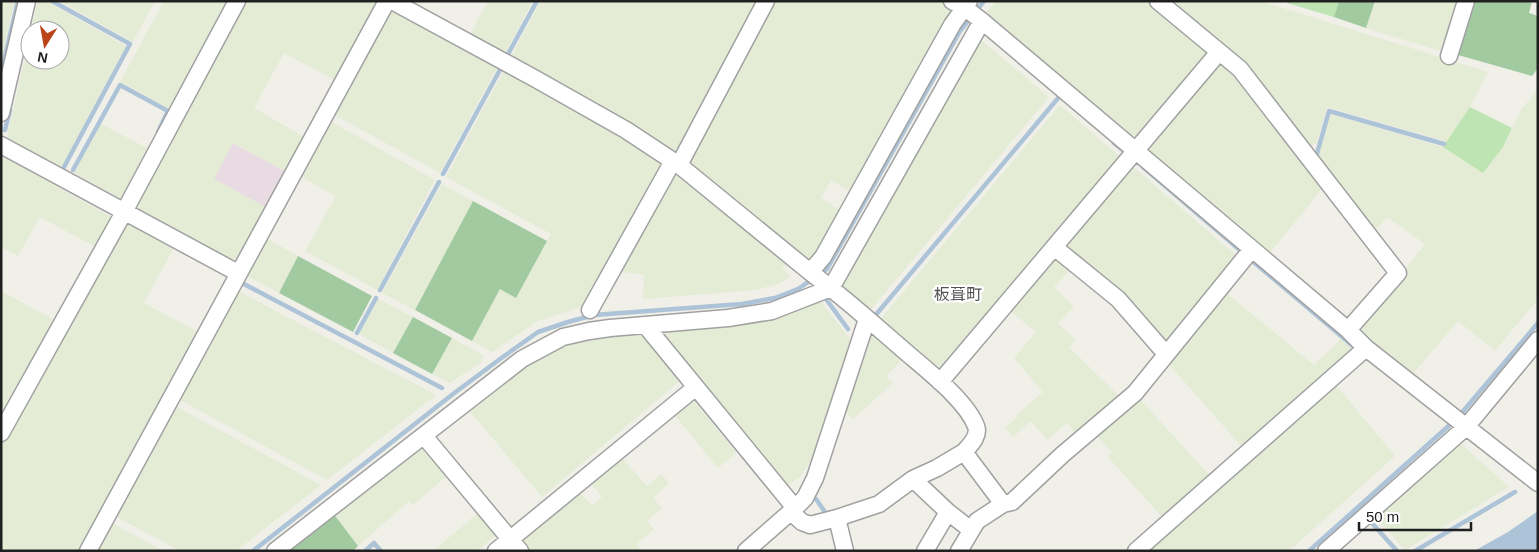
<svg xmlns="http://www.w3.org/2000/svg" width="1539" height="552" viewBox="0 0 1539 552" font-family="Helvetica,'Noto Sans JP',sans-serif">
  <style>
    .industrial { fill: #e8dbe2 }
    .farmland { fill: #e4ecd6 }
    .grass { fill: #bee4b4 }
    .forest { fill: #a2caa1 }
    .water { fill: #adc3d8 }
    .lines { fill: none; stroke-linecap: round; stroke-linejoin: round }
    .stream { stroke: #adc3d8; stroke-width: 4.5 }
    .street-casing { stroke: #a1a1a1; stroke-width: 19 }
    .street { stroke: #fff; stroke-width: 16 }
    .labels { text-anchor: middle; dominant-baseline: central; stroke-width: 4.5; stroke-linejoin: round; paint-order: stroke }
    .quarter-label { font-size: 16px; fill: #535353; stroke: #fff }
  </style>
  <rect width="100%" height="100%" fill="#f0efe8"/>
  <!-- industrial -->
  <path class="industrial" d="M233 143 285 171 265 207 213 179Z"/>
  <!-- farmland -->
  <path class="farmland" d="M1 1H15L2 56H1Z
    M38 1H46L126 46 62 167 58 169 12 144 7 137 30 35V60H60V30H31Z
    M59 1H155L133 42Z
    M164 1H229L170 109 120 82Z
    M245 1H377L335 80 284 53 254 108 304 137 285 171 233 143 214 179 265 207 238 258 227 260 137 212 134 203Z
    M488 1H533L504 55 469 36Z
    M540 1 664 2 759 1 679 153 673 154 607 109 511 57Z
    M771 1H942L956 9 853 193 831 180 821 198 843 212 814 259 807 261 690 167 688 160Z
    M997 1H1151L1207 48 1208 54 1138 136H1129L986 12Z
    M1171 1H1260L1488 72 1470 107 1448 142 1327 107 1316 144 1310 146 1248 65Z
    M1375 1H1460L1447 47 1440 51 1366 28Z
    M391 9 498 66 440 173 333 114Z
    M981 40 1049 97 869 312 841 288 843 281 851 270Z
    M1226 62 1325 185 1269 254 1149 153V145L1219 64Z
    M504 70 600 121 660 160 663 169 587 305 538 321 492 352 472 341 500 289 516 298 551 234 446 177Z
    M1538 89V299L1495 351 1458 321 1411 376 1359 332V328L1425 244 1387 217 1373 233 1317 161 1330 114 1443 147 1483 172 1503 147 1521 110Z
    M1060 105 1120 157 941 370H934L879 321Z
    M330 121 435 180 377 290 305 251 336 196 299 176Z
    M101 124 147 148 121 199 74 173Z
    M5 158 113 218 97 248 40 217 18 256 1 247V160Z
    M1132 166 1238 257 1167 344 1066 250 1067 243Z
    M674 172 787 263 782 269 791 277 778 284 756 290 643 299 644 275 617 271Z
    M442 184 473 201 415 310 382 293Z
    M126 223 173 249 144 303 198 332 80 551H1V444L122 226Z
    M266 238 298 256 279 293 246 275Z
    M1053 258H1061L1072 268 1054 287 1074 307 1058 323 1076 340 1069 347 1121 398 1077 435 1067 423 1047 440 1031 421 1013 437 1005 427 1018 417 1016 415 1043 392 1014 358 1036 332 1009 310Z
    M236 290 436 395 327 480 180 400 210 345 207 343Z
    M1 291 56 321 1 421Z
    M1224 291 1314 365 1341 339 1352 349V353L1243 448 1166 361Z
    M378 299 413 317 393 353 359 334Z
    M820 301 850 339 852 345 814 456 800 477 784 488 658 335 660 330 764 321 792 314Z
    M639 332 647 335 682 379 542 497 468 409 538 357 566 343 605 334Z
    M872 336H877L903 359 886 376 893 383 853 419 844 411 866 340Z
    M452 338 483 355 482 362 450 383 432 374Z
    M1336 385 1395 456 1289 551H1146Z
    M1138 397 1210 476 1163 518 1107 456 1112 452 1096 435Z
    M692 398 736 453 718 468 673 413Z
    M175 406 321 485 236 551H180L115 516Z
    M1459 442 1509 487 1405 550 1374 515Z
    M419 448 427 449 448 475 413 505 409 501 358 546 333 513Z
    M621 457 647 486 661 474 669 483 653 498 662 508 647 521 654 529 636 544 642 551H525L520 539 579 491 592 506 602 497 590 482Z
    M479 512 497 534 477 551H433Z
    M112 523 164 551H97Z"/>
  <!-- grass -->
  <path class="grass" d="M1287 1H1339L1334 17 1287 3Z
    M1470 107 1512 128 1503 147 1483 173 1443 147Z"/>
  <!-- forest -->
  <path class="forest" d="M1339 1H1375L1366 28 1334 17Z
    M1471 1H1532L1529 13 1538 16V68L1532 76 1458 55 1456 50Z
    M473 201 547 241 516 298 500 289 472 341 415 310Z
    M298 256 372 296 353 332 279 293Z
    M413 317 452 338 432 374 393 353Z
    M333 513 358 546 353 551H286Z"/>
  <!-- water -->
  <path class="water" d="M1538 511V551H1474L1508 532Z"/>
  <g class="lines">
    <!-- stream -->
    <path class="stream" d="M52 1 130 44 64 167
      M507 56 537 1
      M1 73 18 1
      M5 130 10 110
      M1114 143 1124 151
      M1314 154 1316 157 1329 111 1444 144
      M1143 167 1241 251
      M73 170 120 85 168 111 158 132
      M443 174 501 68
      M1250 259 1353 346
      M820 274 827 269 960 31 984 1
      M242 283 442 388
      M380 290 439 182
      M826 299 848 329
      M874 317 1059 97
      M357 333 376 298
      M1459 416 1538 323
      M816 499 827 515
      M1371 522 1397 551
      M253 551 453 394 500 359 538 332 568 322 594 315 742 304 775 298 798 289 814 278
      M365 551 374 543 381 551
      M1309 551 1453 422
      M1415 551 1515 492"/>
    <defs>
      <path id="street" d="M392 1 534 78 626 130 679 165 810 272C841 295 870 321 899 346 921 366 965 398 976 426 980 436 970 445 964 452L1003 504
        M952 1 965 8 982 21 1348 330 1366 348 1538 483
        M1158 1 1240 69 1398 273 1348 330
        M1449 56 1466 1
        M1 113 27 1
        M1 145 238 273
        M679 165 766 1
        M1054 247 1118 299 1166 354
        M810 272 823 257 952 25 969 1
        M590 310 673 161
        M645 325 795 508
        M940 382 1219 52
        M1 433 124 212 237 1
        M424 436 520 551
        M913 479 948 512 971 530
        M791 512 802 522 810 525 837 518 879 504 913 479 937 468 964 452
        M837 518 845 551
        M88 551 387 1
        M275 551 522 359 563 337 589 331 610 328 728 318 772 311 831 288 982 21
        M496 551 696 387
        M746 551 795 508 805 498 815 478 867 319
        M925 551 948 512
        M959 551 977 521 1003 504 1012 502 1062 455 1135 393 1252 249
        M1136 551 1366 348
        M1326 551 1466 427 1538 340"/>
    </defs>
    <!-- street casing -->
    <use href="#street" class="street-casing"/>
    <!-- street -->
    <use href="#street" class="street"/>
  </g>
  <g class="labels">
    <!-- quarter labels -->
    <g class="quarter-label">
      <text x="958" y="294">板葺町</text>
    </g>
  </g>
  <!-- border -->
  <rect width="1539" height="552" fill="none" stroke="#202020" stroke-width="5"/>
  <!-- north arrow -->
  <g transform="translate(45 45) rotate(191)"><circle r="24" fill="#ffffff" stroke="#a6a6a6"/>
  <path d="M0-4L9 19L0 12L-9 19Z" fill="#ba4417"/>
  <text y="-8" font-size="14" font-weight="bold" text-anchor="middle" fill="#202020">N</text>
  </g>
  <!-- scale -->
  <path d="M1359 522v8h112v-8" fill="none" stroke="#202020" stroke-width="2.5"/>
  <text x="1366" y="522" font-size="15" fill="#202020" stroke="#ffffff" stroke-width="4" paint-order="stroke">50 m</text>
</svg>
